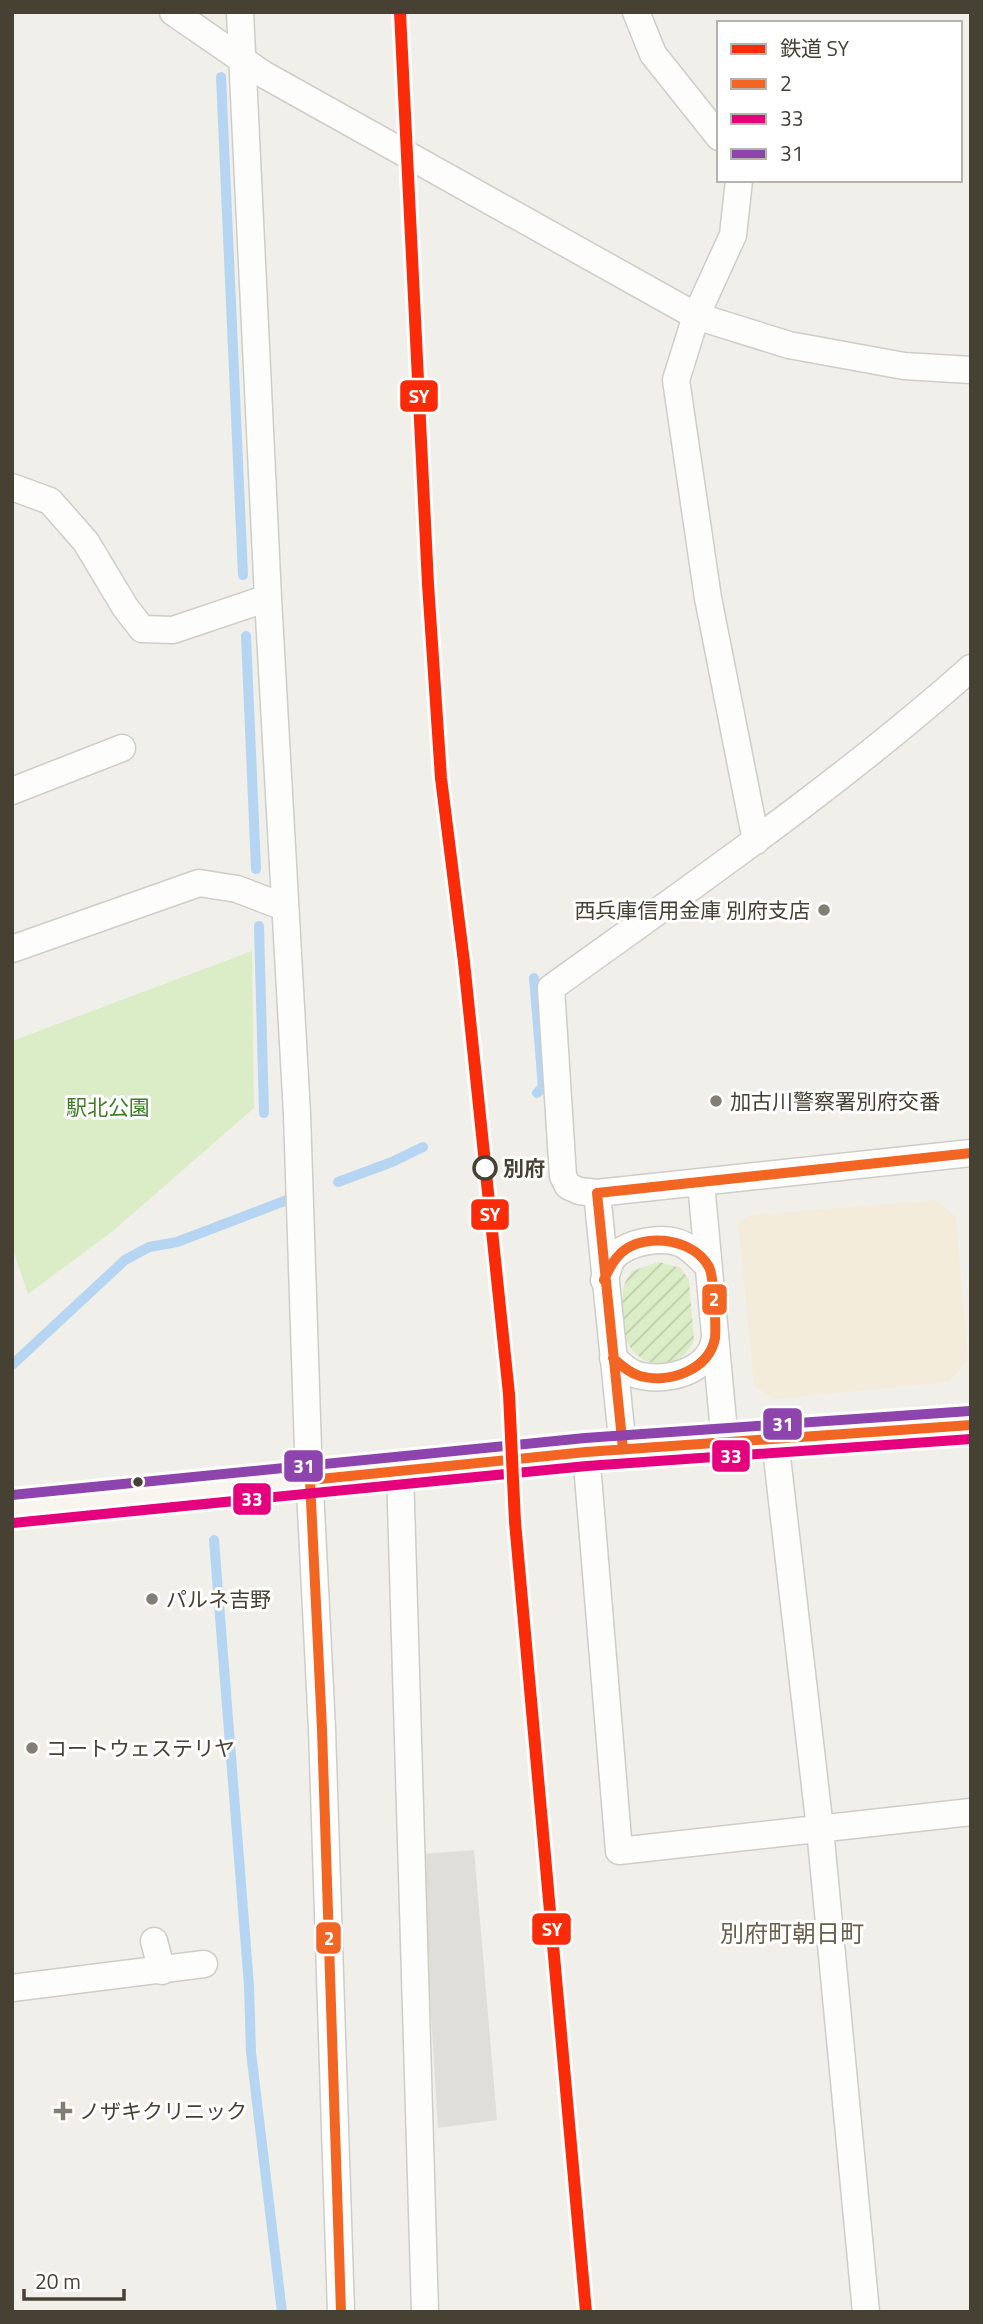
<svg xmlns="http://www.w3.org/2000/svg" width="983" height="2324" viewBox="0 0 983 2324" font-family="'Titillium Web','Noto Sans JP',sans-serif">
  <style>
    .commercial { fill: #f4ecdb }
    .park { fill: #dbedc7 }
    .garden { fill: url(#garden-furrows) }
    .parking { fill: #dfded8 }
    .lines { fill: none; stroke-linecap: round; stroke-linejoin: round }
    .stream { stroke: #b6d5f2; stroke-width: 10 }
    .street-casing { stroke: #cecdc7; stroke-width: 29 }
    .secondary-casing { stroke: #d0cdc0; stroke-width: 39 }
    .street { stroke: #fdfdfc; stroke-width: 26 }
    .secondary { stroke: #f7f5ee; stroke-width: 37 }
    .bus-1-casing { stroke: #fff; stroke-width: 16 }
    .bus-2-casing { stroke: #fff; stroke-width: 16 }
    .bus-3-casing { stroke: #fff; stroke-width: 16 }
    .bus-1 { stroke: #f26522; stroke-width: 10 }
    .bus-2 { stroke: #e5007d; stroke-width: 10 }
    .bus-3 { stroke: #8e44ad; stroke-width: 10 }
    .rail-1-casing { stroke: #fff; stroke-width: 18 }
    .rail-1 { stroke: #fa2b08; stroke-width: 12 }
    .poi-dot { fill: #827e74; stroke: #fff; stroke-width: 2.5 }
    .stop-dot { fill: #fff; stroke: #474134; stroke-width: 3.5 }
    .bus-dot { fill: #474134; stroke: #fff; stroke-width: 2.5 }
    .labels { text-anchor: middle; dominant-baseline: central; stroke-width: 6; stroke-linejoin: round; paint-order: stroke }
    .poi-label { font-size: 21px; fill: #474134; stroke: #fff; text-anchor: start }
    .park-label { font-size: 21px; fill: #3e7d24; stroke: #fff }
    .stop-label { font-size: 21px; font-weight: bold; fill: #474134; stroke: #fff; text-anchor: start }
    .quarter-label { font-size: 24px; fill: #6b604b; stroke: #fff }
    .line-badge { stroke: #fff; stroke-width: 2.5 }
    .badge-label { font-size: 19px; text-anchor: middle; font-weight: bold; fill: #fff }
  </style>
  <defs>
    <pattern id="garden-furrows" width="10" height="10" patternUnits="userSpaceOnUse" patternTransform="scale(1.75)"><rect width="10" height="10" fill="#dbedc7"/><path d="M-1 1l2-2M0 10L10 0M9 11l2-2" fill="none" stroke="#bdccac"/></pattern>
  </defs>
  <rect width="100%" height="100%" fill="#f0efea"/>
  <!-- commercial -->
  <path class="commercial" d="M935 1200 956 1217 968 1360 949 1382 775 1399 754 1386 738 1222 752 1215Z"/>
  <!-- park -->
  <path class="park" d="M252 951 254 1108 114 1230 28 1294 12 1247V1041Z"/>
  <!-- garden -->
  <path class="garden" d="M659 1262 681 1268 689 1280 694 1341C680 1372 640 1371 626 1340 623 1333 621 1293 624 1286 625 1281 629 1276 632 1271Z"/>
  <!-- parking -->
  <path class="parking" d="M474 1850 497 2120 438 2128 421 1854Z"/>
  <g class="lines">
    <!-- stream -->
    <path class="stream" d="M221 77 243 575
      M246 636 256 869
      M259 926 264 1113
      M534 978 543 1087 537 1093
      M338 1182 392 1162 423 1147
      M12 1365 125 1260 149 1247 177 1242 295 1197
      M214 1540 249 1986 251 2052 282 2312"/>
    <defs>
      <path id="street" d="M173 12 263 74 696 316 789 345 904 366 971 370
        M240 12 268 598 297 1114 308 1449 322 1729 341 2312
        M636 12 653 54 719 137
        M739 180 733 235 696 316 676 380 708 598 756 841
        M12 487 50 501 86 542 125 607 142 629 173 630 268 598
        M971 668C839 785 694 885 551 988L563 1176 568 1186 579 1191 597 1193 971 1153
        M12 791 122 748
        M12 949 199 883 237 889 284 907
        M701 1183 725 1443
        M597 1193 623 1449
        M604 1280C607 1274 609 1264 612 1259 626 1241 665 1235 684 1245 694 1251 701 1259 709 1267
        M613 1358C622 1366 630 1374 642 1376 671 1382 714 1369 715 1335
        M775 1440 820 1829 866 2312
        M586 1452 619 1851 971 1812
        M400 1470 425 2312
        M154 1941 162 1971
        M12 1988 204 1964"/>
      <path id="secondary" d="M12 1509 586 1452 971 1425"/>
    </defs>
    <!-- street casing -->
    <use href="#street" class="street-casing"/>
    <!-- secondary casing -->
    <use href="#secondary" class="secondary-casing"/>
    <!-- street -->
    <use href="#street" class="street"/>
    <!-- secondary -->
    <use href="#secondary" class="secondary"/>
    <defs>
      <path id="bus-1" d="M604 1280C609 1268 615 1256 626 1249 651 1233 694 1240 709 1267 714 1277 716 1326 715 1338 709 1370 669 1384 640 1376 629 1373 621 1365 613 1358
        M623 1449 597 1193 971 1153
        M341 2312 322 1729 310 1480 586 1452 971 1425"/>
      <path id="bus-2" d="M13 1523 587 1466 971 1439"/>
      <path id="bus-3" d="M12 1495 585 1438 970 1411"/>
    </defs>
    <!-- bus-1 casing -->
    <use href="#bus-1" class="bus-1-casing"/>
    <!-- bus-2 casing -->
    <use href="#bus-2" class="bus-2-casing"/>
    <!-- bus-3 casing -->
    <use href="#bus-3" class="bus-3-casing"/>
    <!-- bus-1 -->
    <use href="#bus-1" class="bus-1"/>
    <!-- bus-2 -->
    <use href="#bus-2" class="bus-2"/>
    <!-- bus-3 -->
    <use href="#bus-3" class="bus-3"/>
    <defs>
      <path id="rail-1" d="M400 12 428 584 441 778 464 962 509 1394 515 1522 586 2312"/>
    </defs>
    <!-- rail-1 casing -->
    <use href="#rail-1" class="rail-1-casing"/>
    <!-- rail-1 -->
    <use href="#rail-1" class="rail-1"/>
  </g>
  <!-- markers -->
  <g class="poi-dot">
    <circle cx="824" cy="910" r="7"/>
    <circle cx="716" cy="1101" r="7"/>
    <circle cx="152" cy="1599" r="7"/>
    <circle cx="32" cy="1748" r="7"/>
    <path d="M59.5 2100.5h7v7h7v7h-7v7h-7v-7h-7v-7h7z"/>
  </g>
  <circle class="stop-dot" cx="485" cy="1168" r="11"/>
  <circle class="bus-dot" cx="138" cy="1482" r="6"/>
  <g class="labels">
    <!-- poi labels -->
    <g class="poi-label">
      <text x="810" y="910" text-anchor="end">西兵庫信用金庫 別府支店</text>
      <text x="730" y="1101">加古川警察署別府交番</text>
      <text x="166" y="1599">パルネ吉野</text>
      <text x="46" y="1748">コートウェステリヤ</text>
      <text x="79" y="2111">ノザキクリニック</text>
    </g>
    <!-- park labels -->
    <g class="park-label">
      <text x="108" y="1107">駅北公園</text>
    </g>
    <!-- stop labels -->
    <g class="stop-label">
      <text x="503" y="1168">別府</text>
    </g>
    <!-- quarter labels -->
    <g class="quarter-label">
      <text x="792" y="1933">別府町朝日町</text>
    </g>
  </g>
  <g class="line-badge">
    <rect x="399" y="379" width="40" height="34" rx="7" fill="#fa2b08"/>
    <rect x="470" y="1198" width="40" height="33" rx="7" fill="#fa2b08"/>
    <rect x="701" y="1283" width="27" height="33" rx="7" fill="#f26522"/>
    <rect x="762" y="1407" width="41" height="34" rx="7" fill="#8e44ad"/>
    <rect x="711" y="1439" width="40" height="34" rx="7" fill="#e5007d"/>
    <rect x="283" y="1449" width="41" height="34" rx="7" fill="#8e44ad"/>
    <rect x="232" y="1482" width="40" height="34" rx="7" fill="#e5007d"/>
    <rect x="531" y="1912" width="41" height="34" rx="7" fill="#fa2b08"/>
    <rect x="315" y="1921" width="27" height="34" rx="7" fill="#f26522"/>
  </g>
  <g class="badge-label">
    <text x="419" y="403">SY</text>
    <text x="490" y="1221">SY</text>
    <text x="714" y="1306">2</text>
    <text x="783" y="1431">31</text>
    <text x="731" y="1463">33</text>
    <text x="304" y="1473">31</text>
    <text x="252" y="1506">33</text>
    <text x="552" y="1936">SY</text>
    <text x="329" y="1945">2</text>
  </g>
  <!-- border -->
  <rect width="983" height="2324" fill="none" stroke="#474134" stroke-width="28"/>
  <!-- legend -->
  <rect x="717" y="21" width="245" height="161" fill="#ffffff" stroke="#b5b3ae" stroke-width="2"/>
  <rect x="731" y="44" width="35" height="10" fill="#fa2b08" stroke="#b5b3ae" stroke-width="2"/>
  <text x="780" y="56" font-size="21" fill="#474134">鉄道 SY</text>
  <rect x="731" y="79" width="35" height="10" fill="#f26522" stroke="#b5b3ae" stroke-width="2"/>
  <text x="780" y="91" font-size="21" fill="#474134">2</text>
  <rect x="731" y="114" width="35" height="10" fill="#e5007d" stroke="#b5b3ae" stroke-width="2"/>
  <text x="780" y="126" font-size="21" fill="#474134">33</text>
  <rect x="731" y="149" width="35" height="10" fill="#8e44ad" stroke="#b5b3ae" stroke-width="2"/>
  <text x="780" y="161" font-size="21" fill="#474134">31</text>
  <!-- scale -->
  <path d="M24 2289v10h100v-10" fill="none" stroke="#474134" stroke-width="3.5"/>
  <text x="35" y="2289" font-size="21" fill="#474134" stroke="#ffffff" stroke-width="5" paint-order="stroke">20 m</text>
</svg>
